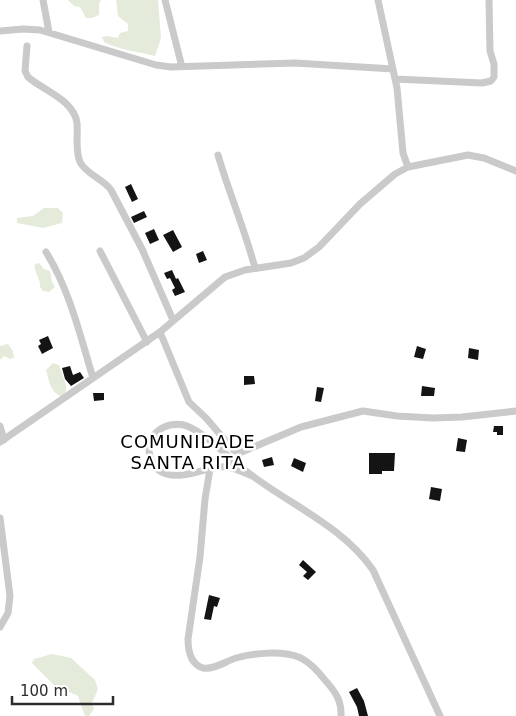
<svg xmlns="http://www.w3.org/2000/svg" width="516" height="716" viewBox="0 0 516 716" font-family="'DejaVu Sans',sans-serif">
  <style>
    .green { fill: #e5ebda }
    .building { fill: #141414 }
    .lines { fill: none; stroke-linecap: round; stroke-linejoin: round }
    .minor { stroke: #cacaca; stroke-width: 7 }
    .labels { text-anchor: middle; dominant-baseline: central; stroke-width: 5; stroke-linejoin: round; paint-order: stroke }
    .quarter-label { font-size: 18px; letter-spacing: 1px; fill: #000; stroke: #fff }
  </style>
  <rect width="100%" height="100%" fill="#fff"/>
  <!-- green -->
  <path class="green" d="M68 0H101L99 3V15L92 18H86L80 7 74 6Z
    M116 0H158L161 38 155 56C140 52 116 49 104 42L102 37 107 36 118 38 120 33 128 31V24L118 16Z
    M44 208H58L63 213 62 223 43 228 17 223V218L33 216Z
    M39 263 44 269 50 271 52 282 55 287 49 292 43 291 40 287C41 279 33 271 35 264Z
    M8 344 13 351 14 358 10 359 4 356 0 360V346Z
    M53 363 59 365 66 385V392L61 396C50 392 49 380 46 370Z
    M52 654 71 658 95 680 98 689 92 703 94 709 89 716H85L78 696 54 685 32 663 34 659Z"/>
  <!-- building -->
  <path class="building" d="M131 184 138 199 132 202 125 187Z
    M144 211 147 217 134 223 131 217Z
    M154 229 159 240 150 244 145 233Z
    M173 230 182 247 173 252 163 235Z
    M203 251 207 260 199 263 196 254Z
    M172 270 176 279 178 278 185 292 175 296 172 290 175 288 170 278 167 279 164 273Z
    M48 336 53 348 42 354 38 346 41 344 39 340Z
    M417 346 426 349 423 359 414 357Z
    M469 348 479 350 478 360 468 358Z
    M70 366 73 375 80 372 84 378 71 386 65 379 62 368Z
    M244 376H254L255 384 244 385Z
    M422 386 435 388 434 396H421Z
    M317 387 324 388 321 402 315 401Z
    M93 393H104V400L94 401Z
    M494 426H503V435H497V432H493Z
    M458 438 467 440 465 452 456 451Z
    M369 453H395L394 471H382V474H369Z
    M272 457 274 465 264 467 262 460Z
    M294 458 306 463 303 472 291 466Z
    M431 487 442 489 440 501 429 499Z
    M303 560 316 572 308 580 303 576 307 572 299 565Z
    M209 595 220 598 217 607 214 606 211 620 204 619Z
    M357 688 364 701 368 716H359L357 707 349 692Z"/>
  <g class="lines">
    <!-- minor -->
    <path class="minor" d="M43 0 49 32
      M165 0 182 67
      M0 31 23 29 40 30 156 65 171 67 295 63 393 69
      M27 46 25 71 28 77C44 91 74 100 77 123 78 135 75 151 80 162 86 174 103 179 111 190L142 249 173 320
      M395 79 482 83 491 81 494 77V64L490 51 489 0
      M218 155C229 193 245 230 255 268
      M408 167 468 155 484 158 516 171
      M100 251 147 342
      M46 252C70 291 80 335 93 378
      M160 332 189 402 206 418 237 454
      M0 426 4 440
      M0 442 160 332 225 277 245 270 291 263 304 258 319 247 360 204 395 174 408 167 403 153 397 88 378 0
      M228 462 237 454 301 427 363 411 397 416 433 418 462 417 516 411
      M210 469 205 499 200 557 188 639C188 649 190 664 203 668 214 670 226 661 236 658 254 653 283 650 301 658 310 663 318 671 324 679 334 690 342 700 341 716
      M252 476C242 472 230 465 219 467 202 469 184 479 166 474 148 468 143 444 158 431 165 425 178 422 187 426 207 434 232 461 250 474 292 506 342 526 373 570L440 716
      M0 518 10 596 8 613 0 627"/>
  </g>
  <g class="labels">
    <!-- quarter labels -->
    <g class="quarter-label">
      <text x="188" y="441">COMUNIDADE<tspan x="188" dy="21">SANTA RITA</tspan></text>
    </g>
  </g>
  <!-- scale -->
  <path d="M12 696v8h101v-8" fill="none" stroke="#2d2d2d" stroke-width="2.5"/>
  <text x="20" y="696" font-size="15" fill="#2d2d2d" stroke="#ffffff" stroke-width="4" paint-order="stroke">100 m</text>
</svg>
